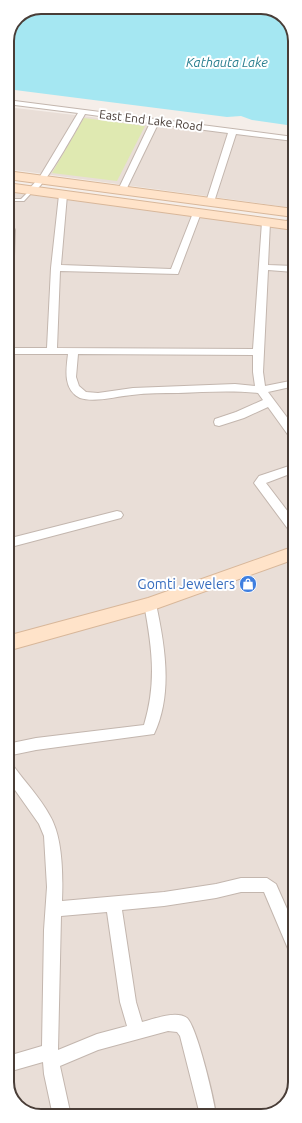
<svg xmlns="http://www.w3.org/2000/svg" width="302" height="1123" viewBox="0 0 302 1123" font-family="Ubuntu,sans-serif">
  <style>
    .residential { fill: #e9ded7 }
    .green { fill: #dfe9b1 }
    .water { fill: #a5e7f2 }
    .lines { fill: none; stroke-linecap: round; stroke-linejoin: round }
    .lane-casing { stroke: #c3b6ae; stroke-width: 2 }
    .street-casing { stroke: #c3b6ae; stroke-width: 2 }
    .secondary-casing { stroke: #d8b79a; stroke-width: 2 }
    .lane { fill: #fff; fill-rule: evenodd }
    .street { fill: #fff; fill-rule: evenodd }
    .secondary { fill: #ffe3c9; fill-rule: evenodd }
    .labels { text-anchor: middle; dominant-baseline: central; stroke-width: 4; stroke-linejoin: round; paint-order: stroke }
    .far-street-label { font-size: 12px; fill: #493d37; stroke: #fff }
    .far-water-label { font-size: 13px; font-style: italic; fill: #277d8e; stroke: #fff }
    .shop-label { font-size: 14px; fill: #366cbe; stroke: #fff; text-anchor: end }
    .rim { fill: none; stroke: #493d37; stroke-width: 2 }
  </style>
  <rect width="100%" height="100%" fill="#f5eee9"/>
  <!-- residential -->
  <path class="residential" d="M7 107 294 141V208L7 169Z
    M7 189 294 228 295 1082 288 1103 268 1115 37 1116 19 1107 8 1089Z"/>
  <!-- green -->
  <path class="green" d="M84 118 145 126 117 181 52 173Z"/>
  <!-- water -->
  <path class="water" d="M41 7H237L275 12 283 16 294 34V126L252 120 241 116 227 117 7 89V41L17 17Z"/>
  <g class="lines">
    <defs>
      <path id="lane" d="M31 189 34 190 24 201H7V199H21Z"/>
      <path id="street" d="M7 100 294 137V141L236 134 214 202 210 205 206 202 228 133 158 124 126 190 122 193 118 190 150 123 85 114C77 128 44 189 32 193L28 190 39 178 78 113 7 104Z
        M63 192 67 195 61 265 171 269 193 213 197 210 201 213 178 274 60 271 57 348 253 349 262 222 266 219 269 220 270 222 268 265 294 266V272L268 270 263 372 265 386 295 380V386L268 392 295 428V440L291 439 268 407 244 418 219 426 215 425 214 422 215 419 236 412 263 400 258 393C231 390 205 392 178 393 163 393 147 393 132 395 118 396 94 403 80 398 63 390 66 370 68 354H7L8 348H47L51 268 59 195ZM78 354 253 355V372L255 386 235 384 133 388 98 393 86 392 79 386 76 377Z
        M294 208V226L293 228H287L286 226 290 211Z
        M7 227 14 228 15 230 14 256V343L9 346H7Z
        M7 418 11 419C13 423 13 427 11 431L7 432Z
        M295 464V472L266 483 295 521V534L291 533 254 483 259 476Z
        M117 511 121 512 123 515 121 518 7 548V539Z
        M150 599 154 601 156 604C165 646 173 694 154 734L36 750 7 756V744L36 738 144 725C157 682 152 647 144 604L146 601Z
        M7 762 12 764C24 781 40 797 50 816 63 838 63 876 62 901L164 892 216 884 241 878H267L276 884 295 927V953L289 951 264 892H241L216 898 164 906 122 910 136 1002 142 1022C154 1019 176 1010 187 1018 197 1027 214 1099 216 1115H200L180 1036 177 1032 168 1031 98 1050 60 1066 71 1116H53L44 1074 43 1062 8 1072V1056L42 1046 44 930 47 887 44 836 39 824 8 780ZM107 912 120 1002 127 1026 97 1034 58 1050 61 916Z"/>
      <path id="secondary" d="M7 171 294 209V217L7 179Z
        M7 183 294 222V230L7 191Z
        M295 546V559L150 611 7 651V636L148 598Z"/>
    </defs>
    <!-- lane casing -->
    <use href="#lane" class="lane-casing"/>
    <!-- street casing -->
    <use href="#street" class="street-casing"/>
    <!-- secondary casing -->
    <use href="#secondary" class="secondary-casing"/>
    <!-- lane -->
    <use href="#lane" class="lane"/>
    <!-- street -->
    <use href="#street" class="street"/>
    <!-- secondary -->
    <use href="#secondary" class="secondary"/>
  </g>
  <!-- icons -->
  <defs>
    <symbol id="shop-disc" viewBox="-11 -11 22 22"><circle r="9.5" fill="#3f7fe0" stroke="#fff"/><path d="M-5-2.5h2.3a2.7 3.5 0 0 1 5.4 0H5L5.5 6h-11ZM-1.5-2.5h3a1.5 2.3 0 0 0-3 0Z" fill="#fff"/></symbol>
  </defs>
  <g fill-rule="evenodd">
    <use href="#shop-disc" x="238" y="574" width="20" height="20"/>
  </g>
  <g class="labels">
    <!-- far-street labels -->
    <g class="far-street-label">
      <text transform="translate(151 120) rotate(7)">East End Lake Road</text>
    </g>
    <!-- far-water labels -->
    <g class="far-water-label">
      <text x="227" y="62">Kathauta Lake</text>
    </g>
    <!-- shop labels -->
    <g class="shop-label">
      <text x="235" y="584">Gomti Jewelers</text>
    </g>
  </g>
  <!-- crop -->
  <path d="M0 0H302V1123H0ZM41 14H261A27 27 0 0 1 288 41V1082A27 27 0 0 1 261 1109H41A27 27 0 0 1 14 1082V41A27 27 0 0 1 41 14Z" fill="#fff" fill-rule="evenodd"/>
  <path class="rim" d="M41 14H261A27 27 0 0 1 288 41V1082A27 27 0 0 1 261 1109H41A27 27 0 0 1 14 1082V41A27 27 0 0 1 41 14Z"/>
</svg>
